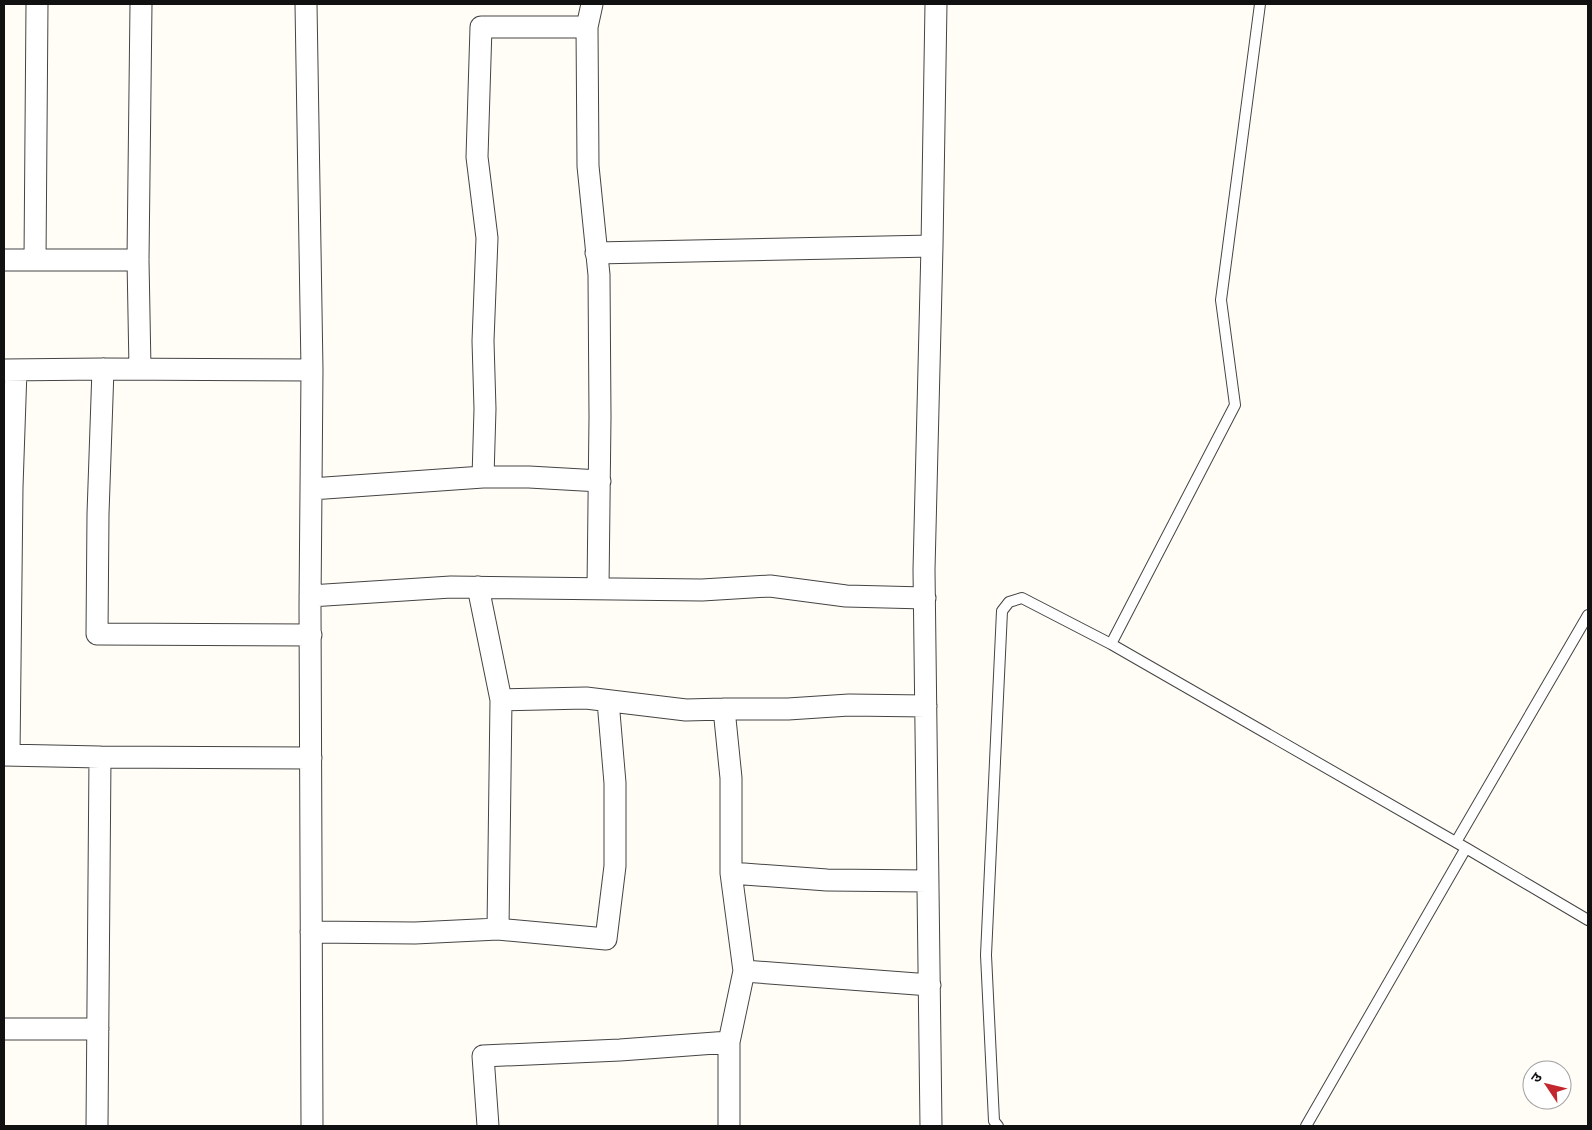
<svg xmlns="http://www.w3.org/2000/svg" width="1592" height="1130" viewBox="0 0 1592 1130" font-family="Lora,'Noto Sans Devanagari',serif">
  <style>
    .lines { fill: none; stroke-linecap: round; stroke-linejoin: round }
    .lane-casing { stroke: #444; stroke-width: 12 }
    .street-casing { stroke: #444; stroke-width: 23 }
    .lane { stroke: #fff; stroke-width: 10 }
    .street { stroke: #fff; stroke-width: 21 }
  </style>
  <rect width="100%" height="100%" fill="#fffdf5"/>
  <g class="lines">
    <defs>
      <path id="lane" d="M1260 4 1221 300 1235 405 1111 644 1466 848 1306 1126
        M1456 842 1588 615
        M1466 848 1588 920
        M998 1126 994 1121 986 955 1002 611 1009 602 1022 598 1111 644"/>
      <path id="street" d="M306 4 312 370 310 606 312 1126
        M592 4 587 27 588 166 599 275 600 417 598 589
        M587 27H481L477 157 487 238 483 341 485 409 483 477H529L600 481
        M596 253 932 246
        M4 260H138
        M35 260 37 4
        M103 369 98 514 97 634 311 635
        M140 369 138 260 141 4
        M4 370 103 369 312 370
        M311 489 483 477
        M478 587 501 700 586 698 686 710 724 709
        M310 596 451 587 702 590 770 586 846 596 925 598
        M4 755 100 757
        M9 755 12 487 16 370
        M731 873 827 880 928 881
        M498 929 501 700
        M311 932 415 933 498 929 606 939 615 866V783L608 701
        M744 971 930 985
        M4 1029H98
        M97 1126 100 757 311 758
        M488 1126 483 1056 620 1050 729 1042
        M729 1126V1042L744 971 731 873V778L724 709H788L849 705 926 706
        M931 1126 924 570 932 246 936 4"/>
    </defs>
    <!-- lane casing -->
    <use href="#lane" class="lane-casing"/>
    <!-- street casing -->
    <use href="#street" class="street-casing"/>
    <!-- lane -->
    <use href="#lane" class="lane"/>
    <!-- street -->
    <use href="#street" class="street"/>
  </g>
  <!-- border -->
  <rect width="1592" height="1130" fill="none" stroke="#111111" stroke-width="10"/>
  <!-- north arrow -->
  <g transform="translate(1547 1085) rotate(305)"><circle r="24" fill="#ffffff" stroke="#a0a0a0"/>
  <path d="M0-4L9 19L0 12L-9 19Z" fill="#c4262e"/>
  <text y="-8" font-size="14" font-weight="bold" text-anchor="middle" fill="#111111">उ</text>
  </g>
</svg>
